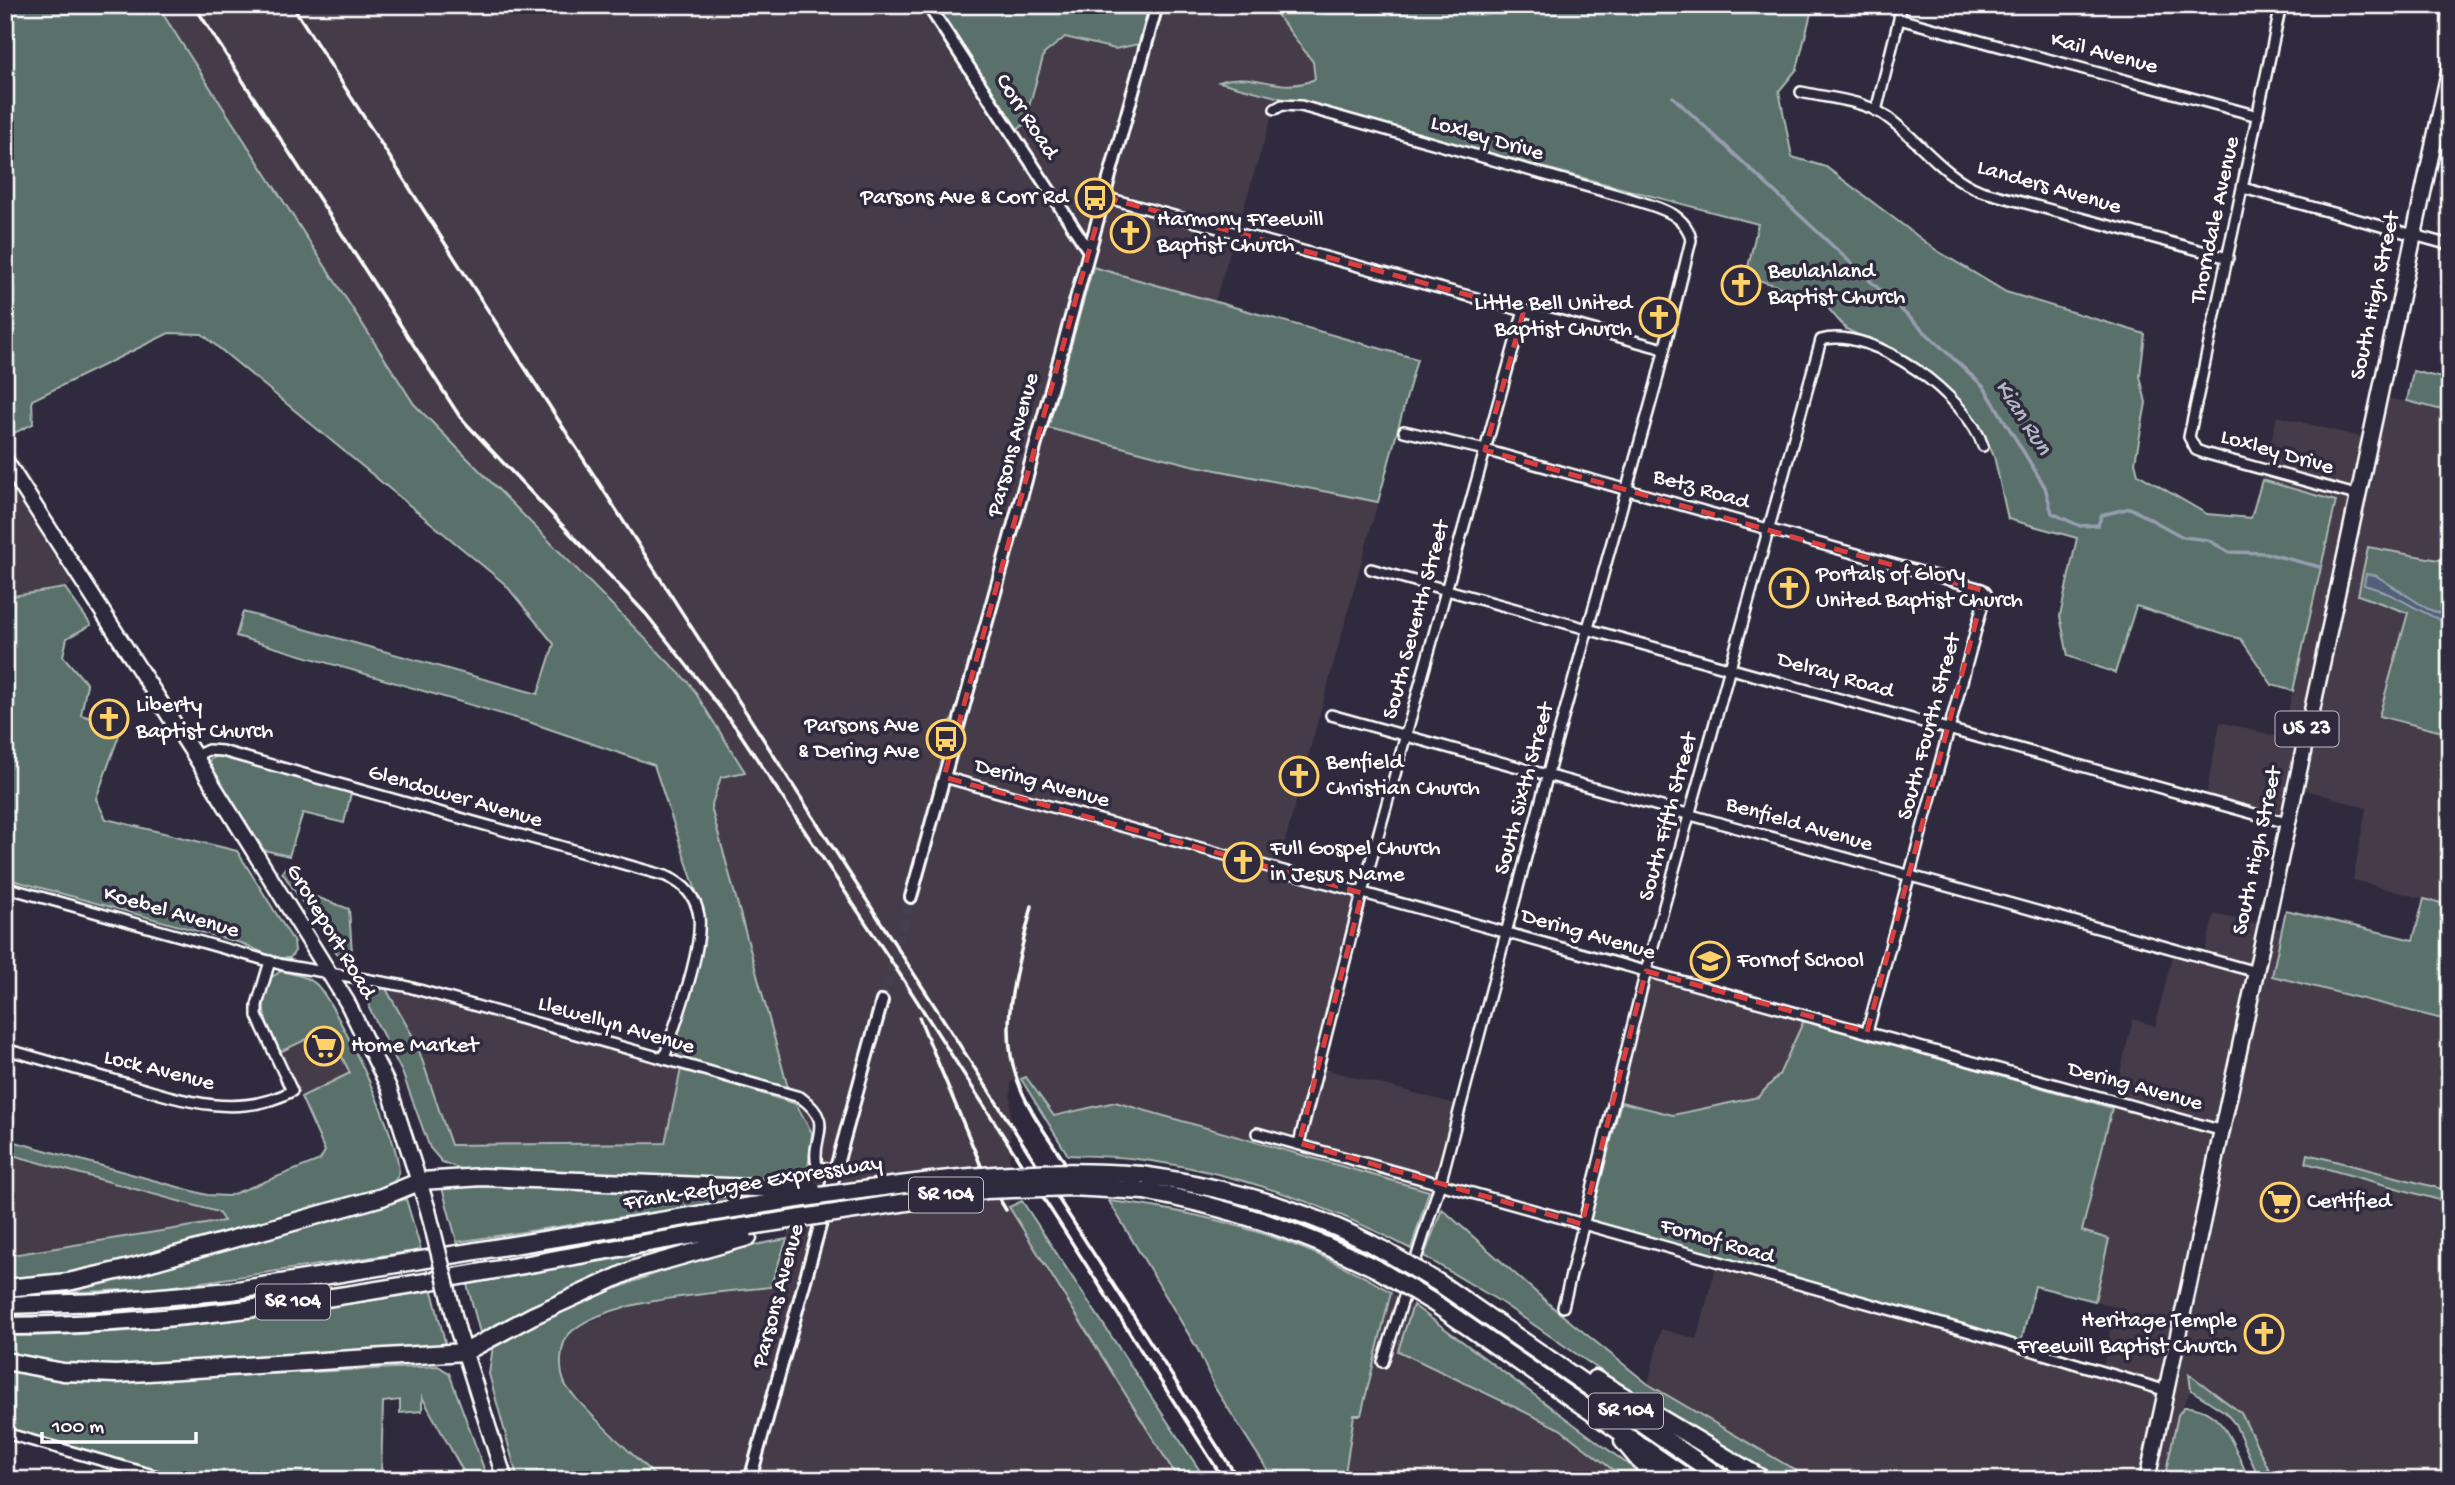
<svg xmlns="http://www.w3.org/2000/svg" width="2455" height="1485" viewBox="0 0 2455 1485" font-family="'Gochi Hand',sans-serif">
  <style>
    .built { fill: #443a49 }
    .green { fill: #5a706a; stroke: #acb8b4; stroke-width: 2 }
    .water { fill: #515e79; stroke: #979eaf; stroke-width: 2 }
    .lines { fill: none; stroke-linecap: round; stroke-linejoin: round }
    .stream { stroke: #979eaf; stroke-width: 3.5 }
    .tertiary-tunnel { stroke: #443f50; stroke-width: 10; stroke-dasharray: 10 5; stroke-linecap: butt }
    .minor-casing { stroke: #fff; stroke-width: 14 }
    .tertiary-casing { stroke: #fff; stroke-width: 16 }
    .primary-casing { stroke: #fff; stroke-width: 19 }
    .motorway-casing { stroke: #fff; stroke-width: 21 }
    .minor { stroke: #2f2a3d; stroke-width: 9 }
    .tertiary { stroke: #2f2a3d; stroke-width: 10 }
    .primary { stroke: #2f2a3d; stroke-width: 14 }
    .motorway { stroke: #2f2a3d; stroke-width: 16 }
    .rail { stroke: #fff; stroke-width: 3.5 }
    .primary-bridge-casing { stroke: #fff; stroke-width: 19; stroke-linecap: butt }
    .motorway-bridge-casing { stroke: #fff; stroke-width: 21; stroke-linecap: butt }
    .primary-bridge { stroke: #2f2a3d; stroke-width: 14 }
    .motorway-bridge { stroke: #2f2a3d; stroke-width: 16 }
    .marked { fill: none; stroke: #da3e3e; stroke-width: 5; stroke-dasharray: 14 9; stroke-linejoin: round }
    .labels { text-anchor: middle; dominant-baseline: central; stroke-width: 7; stroke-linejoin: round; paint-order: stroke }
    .shield { fill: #2f2a3d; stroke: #c1bfc5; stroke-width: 2 }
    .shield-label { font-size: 21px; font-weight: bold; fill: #fff }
    .street-label { font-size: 23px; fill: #fff; stroke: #2f2a3d }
    .poi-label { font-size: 23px; fill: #fff; stroke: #2f2a3d; text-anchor: start }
    .water-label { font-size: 24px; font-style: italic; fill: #b1b7c3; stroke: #2f2a3d }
  </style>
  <rect width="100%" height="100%" fill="#2f2a3d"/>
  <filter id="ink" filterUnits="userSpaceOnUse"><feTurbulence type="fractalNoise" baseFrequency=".0143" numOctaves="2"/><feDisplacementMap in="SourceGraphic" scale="14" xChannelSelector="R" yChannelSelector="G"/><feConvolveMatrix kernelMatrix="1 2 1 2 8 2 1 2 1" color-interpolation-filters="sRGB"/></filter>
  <g filter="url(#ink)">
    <!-- built -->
    <path class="built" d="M157 5H918L1007 142 1024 124 1044 54 1065 37 1115 49 1139 44 1149 5H1276L1275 12 1313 62 1316 79 1297 88 1237 76 1220 81 1278 96 1215 301 1078 263 1034 424 1191 465 1378 502 1278 867 1363 892 1317 1067 1463 1106 1440 1194 1115 1102 1054 1116 1026 1077 1011 1082 1009 1207 1179 1480H654V1475L565 1385 561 1352 569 1334 582 1325 639 1302 770 1287 807 1177 812 1133 788 1088 711 807 721 777 744 771 690 684 414 404Z
      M2383 397 2450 412V562L2368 547 2358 596 2408 612 2379 716 2450 734V906L2353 880 2366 808 2296 787 2289 823 2205 800 2220 722 2282 738 2336 501 2262 480 2277 416 2373 440Z
      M5 436 87 575 65 588 5 597Z
      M2214 914 2282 929 2272 976 2450 1021V1191L2309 1154 2307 1163 2450 1203V1480H2274L2241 1413 2190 1375 2191 1390 2178 1415 2164 1480H1812L1648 1384 1661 1329 1697 1339 1718 1257 2103 1367 2115 1307 2095 1301 2109 1239 2082 1231 2133 1019 2155 1026 2173 952 2203 960Z
      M1651 979 1804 1020 1779 1075 1759 1097 1673 1115 1621 1102Z
      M385 987 681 1069 665 1143 451 1145 416 1042Z
      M328 1029 351 1073 301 1097 280 1052Z
      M5 1153 218 1212 224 1222 5 1256Z
      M1391 1292 1459 1337 1649 1480H1344L1354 1414 1361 1415Z"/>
    <!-- green -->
    <path class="green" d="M5 5H157L414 404 690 684 745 772 721 777 711 807 788 1088 680 1058 672 1048 701 950 704 915 654 765 529 722 236 636 243 612 538 694 554 644 505 584 202 334 169 333 32 400 33 424 6 437Z
      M935 5H1149L1139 44 1115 49 1065 37 1044 54 1024 124 1016 132Z
      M1276 5H1813L1797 69 1779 91 1792 157 1826 167 1936 250 2006 292 2145 334 2140 376 2146 403 2135 462 2138 474 2207 514 2251 518 2262 480 2336 501 2293 691 2272 685 2241 639 2136 606 2115 673 2068 656 2060 616 2077 538 2008 519 1994 456 1978 423 1939 382 1898 354 1846 329 1821 300 1746 276 1758 224 1219 82C1257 69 1278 96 1315 79L1313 62 1275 12Z
      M1093 267 1417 359 1378 502 1191 465 1048 428Z
      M2413 371 2450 380V412L2407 401Z
      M2368 547 2450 562V734L2379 716 2408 613 2358 595Z
      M65 588 91 625 67 638 63 656 87 684 81 715 122 727 96 799 106 819 237 851 294 942 295 951 290 958H275L241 943 5 878V597Z
      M217 756 351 793 344 823 303 813 289 856 264 850 207 761Z
      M286 867H293L311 895 349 909 353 967 343 962 282 872Z
      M2424 899 2450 905V1021L2272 976 2286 910 2413 940Z
      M281 971C292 974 307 976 316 984 336 1003 406 1151 398 1175 396 1181 388 1188 384 1192 259 1227 135 1271 5 1280V1256L224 1221 218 1212 5 1153V1139L207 1195 228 1196 320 1160 325 1151 301 1097 350 1073 328 1029 280 1052C266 1020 258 1014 269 979Z
      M385 987 416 1042 451 1145 665 1143 681 1069 796 1104 812 1133 807 1177 715 1181 469 1172 442 1162 430 1148 402 1072 369 1008 371 996Z
      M1804 1020 2112 1108 2082 1231 2109 1239 2095 1301 2035 1286 2021 1342 1590 1221 1621 1102 1673 1115 1758 1097 1779 1075Z
      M1026 1077 1054 1116 1115 1102 1429 1191 1411 1249C1327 1204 1232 1171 1137 1159 1114 1156 1091 1156 1068 1155L1021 1079Z
      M2308 1154 2450 1191V1203L2306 1163Z
      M496 1186 742 1195V1199L457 1242 442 1188Z
      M406 1199 421 1250 161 1288 26 1295 105 1282Z
      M1022 1201 1206 1480H1179L1009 1207Z
      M1109 1201C1209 1212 1304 1240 1391 1292L1361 1415H1354L1344 1480H1274L1215 1388 1198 1350Z
      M1442 1209 1556 1310 1648 1384 1812 1480H1774L1749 1468 1642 1399 1499 1301 1424 1256Z
      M787 1239 770 1287C721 1293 606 1298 570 1333 559 1344 559 1370 565 1384 570 1397 639 1460 654 1475V1480H518L489 1374 493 1346 511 1334C601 1293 689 1255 787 1239Z
      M667 1250 668 1255 480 1333 467 1284Z
      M432 1291 446 1346 92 1368 5 1355V1336C149 1336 290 1313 432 1291Z
      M1413 1305 1649 1480H1626L1560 1429 1398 1351Z
      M438 1366 449 1373 488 1480H468L422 1397V1411L400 1413V1400L383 1402 381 1480H183L5 1429V1369L50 1379 98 1382Z
      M2189 1374 2241 1413 2274 1480H2260L2235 1424 2225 1412 2191 1390Z
      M2184 1407C2224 1406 2235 1449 2249 1480H2164L2178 1415Z"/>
    <!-- water -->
    <path class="water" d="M2366 574 2375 575 2428 609 2450 617V624C2420 613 2395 593 2364 585Z"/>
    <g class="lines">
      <!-- stream -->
      <path class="stream" d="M1673 97 1984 387 2045 487 2052 513 2080 526 2098 525 2102 515 2130 508 2183 537 2208 540 2229 552 2265 553 2320 567"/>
      <!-- tertiary-tunnel -->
      <path class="tertiary-tunnel" d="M882 1001 911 897"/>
      <defs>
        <path id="minor" d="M2281 5 2189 437 2196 450 2204 453 2356 495
          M2430 5 2450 10
          M1899 19 2258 116
          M1801 92C1827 98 1862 100 1884 115 1919 139 1941 175 1981 191L2228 258
          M1275 109 1282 105 1301 106 1628 198C1652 206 1686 211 1691 240L1656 384 1556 743 1440 1184 1383 1362
          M1876 111 1899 19 1900 5
          M2243 188 2450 245
          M1104 197 1664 349
          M1404 431 1485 450 1982 589 1986 593 1867 1032
          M1371 569 2287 823
          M1331 715 2256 972
          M195 756 208 750 222 751 666 876C684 884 696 896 699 916 703 953 675 1022 664 1059
          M944 777 2223 1131
          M5 887 283 965 405 986 800 1097C837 1124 810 1136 817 1166L835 1172
          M5 1049C42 1059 78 1070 114 1080 171 1097 235 1122 292 1091L257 1016V1005L270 961
          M1257 1133 1960 1329 2167 1391
          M1299 1143 1362 893 1524 310
          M1563 1307 1646 971 1821 340C1873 325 1968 398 1983 446
          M5 1433 171 1480"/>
        <path id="tertiary" d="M928 5 1089 251
          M911 897 1157 5
          M750 1480 882 1001"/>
        <path id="primary" d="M5 460 195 756 347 1002 389 1088 428 1210
          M458 1331 505 1480
          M2147 1480 2450 67"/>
        <path id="motorway" d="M1141 1175C1225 1187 1308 1209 1383 1250
          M1144 1191C1229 1207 1299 1231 1377 1269
          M1439 1283 1724 1480
          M5 1288 68 1282 130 1268 382 1197 421 1181 482 1177 753 1188
          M1434 1303 1690 1480
          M5 1305 103 1302 231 1291 752 1206
          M5 1326C256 1325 503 1264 750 1226
          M5 1361 63 1372 116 1374 465 1352 532 1316 635 1269 748 1237
          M1595 1379 1764 1480
          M1623 1441 1638 1459 1663 1480"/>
      </defs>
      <!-- minor casing -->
      <use href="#minor" class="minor-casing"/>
      <!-- tertiary casing -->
      <use href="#tertiary" class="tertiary-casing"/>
      <!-- primary casing -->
      <use href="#primary" class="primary-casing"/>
      <!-- motorway casing -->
      <use href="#motorway" class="motorway-casing"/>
      <!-- minor -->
      <use href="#minor" class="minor"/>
      <!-- tertiary -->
      <use href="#tertiary" class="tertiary"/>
      <!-- primary -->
      <use href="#primary" class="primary"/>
      <!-- motorway -->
      <use href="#motorway" class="motorway"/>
      <!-- rail -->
      <path class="rail" d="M194 5 460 417 646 614 737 729 901 976 1224 1480
        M292 5 1239 1480
        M1032 906C1019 962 997 1023 1017 1079 1028 1111 1050 1139 1068 1167
        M919 1017 984 1173 1006 1210"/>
      <defs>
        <path id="primary-bridge" d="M428 1210 458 1331"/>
        <path id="motorway-bridge" d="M753 1188 812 1189
          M752 1206C882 1187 1009 1164 1141 1175
          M750 1226 986 1190 1071 1187 1144 1191
          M1383 1250 1439 1283
          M1377 1269 1434 1303"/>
      </defs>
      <!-- primary-bridge casing -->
      <use href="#primary-bridge" class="primary-bridge-casing"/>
      <!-- motorway-bridge casing -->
      <use href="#motorway-bridge" class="motorway-bridge-casing"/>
      <!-- primary-bridge -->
      <use href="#primary-bridge" class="primary-bridge"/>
      <!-- motorway-bridge -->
      <use href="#motorway-bridge" class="motorway-bridge"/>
    </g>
  </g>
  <!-- marked area -->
  <path class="marked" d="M1104 197 1524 310 1485 450 1984 591 1867 1032 1646 971 1582 1224 1299 1143 1362 893 944 777Z"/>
  <!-- icons -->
  <defs>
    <symbol id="bus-ring" viewBox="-11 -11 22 22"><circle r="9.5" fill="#2f2a3d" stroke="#ffd166" stroke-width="1.5"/><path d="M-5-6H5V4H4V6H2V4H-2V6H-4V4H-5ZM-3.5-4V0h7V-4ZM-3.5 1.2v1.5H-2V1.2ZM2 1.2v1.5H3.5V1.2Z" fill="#ffd166"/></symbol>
    <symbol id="church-ring" viewBox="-11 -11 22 22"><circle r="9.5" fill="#2f2a3d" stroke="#ffd166" stroke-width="1.5"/><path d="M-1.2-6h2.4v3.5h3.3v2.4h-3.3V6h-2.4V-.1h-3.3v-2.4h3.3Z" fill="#ffd166"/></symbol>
    <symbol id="school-ring" viewBox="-11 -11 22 22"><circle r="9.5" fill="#2f2a3d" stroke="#ffd166" stroke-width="1.5"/><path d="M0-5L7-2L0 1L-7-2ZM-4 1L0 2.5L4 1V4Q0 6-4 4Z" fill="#ffd166"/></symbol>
    <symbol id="supermarket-ring" viewBox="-11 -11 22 22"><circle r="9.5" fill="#2f2a3d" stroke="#ffd166" stroke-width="1.5"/><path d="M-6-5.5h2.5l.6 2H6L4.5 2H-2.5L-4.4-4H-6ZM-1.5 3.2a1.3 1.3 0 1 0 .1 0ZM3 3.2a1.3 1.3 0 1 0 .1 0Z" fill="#ffd166"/></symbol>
  </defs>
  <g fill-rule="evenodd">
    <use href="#bus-ring" x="1073" y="176" width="44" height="44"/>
    <use href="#church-ring" x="1108" y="211" width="44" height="44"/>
    <use href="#church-ring" x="1719" y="263" width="44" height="44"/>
    <use href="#church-ring" x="1637" y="295" width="44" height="44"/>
    <use href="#church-ring" x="1767" y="566" width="44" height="44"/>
    <use href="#church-ring" x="87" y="697" width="44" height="44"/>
    <use href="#bus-ring" x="924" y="717" width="44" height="44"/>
    <use href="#church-ring" x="1277" y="754" width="44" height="44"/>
    <use href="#church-ring" x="1221" y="840" width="44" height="44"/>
    <use href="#school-ring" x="1688" y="939" width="44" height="44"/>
    <use href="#supermarket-ring" x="302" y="1024" width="44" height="44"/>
    <use href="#supermarket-ring" x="2258" y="1180" width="44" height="44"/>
    <use href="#church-ring" x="2242" y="1312" width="44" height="44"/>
  </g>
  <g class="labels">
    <!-- shield labels -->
    <g class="shield">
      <rect x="2275.5" y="711.5" width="63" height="35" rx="5"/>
      <rect x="909" y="1177.5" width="74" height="35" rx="5"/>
      <rect x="256" y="1284.5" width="74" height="35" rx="5"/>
      <rect x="1589" y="1393.5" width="74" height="35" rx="5"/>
    </g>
    <g class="shield-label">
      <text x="2307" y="729">US 23</text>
      <text x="946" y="1195">SR 104</text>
      <text x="293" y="1302">SR 104</text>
      <text x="1626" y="1411">SR 104</text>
    </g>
    <!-- street labels -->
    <g class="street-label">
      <text transform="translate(2104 54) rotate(15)">Kail Avenue</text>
      <text transform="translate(1026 117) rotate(57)">Corr Road</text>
      <text transform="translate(1487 139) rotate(16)">Loxley Drive</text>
      <text transform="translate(2049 188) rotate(16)">Landers Avenue</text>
      <text transform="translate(2216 220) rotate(-78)">Thorndale Avenue</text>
      <text transform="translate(2376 296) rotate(-78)">South High Street</text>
      <text transform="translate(1014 445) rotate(-75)">Parsons Avenue</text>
      <text transform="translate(2277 453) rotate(16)">Loxley Drive</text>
      <text transform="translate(1701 490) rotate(16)">Betz Road</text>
      <text transform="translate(1417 620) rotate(-75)">South Seventh Street</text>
      <text transform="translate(1835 676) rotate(16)">Delray Road</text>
      <text transform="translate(1930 727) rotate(-75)">South Fourth Street</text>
      <text transform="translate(1042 784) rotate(15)">Dering Avenue</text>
      <text transform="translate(1525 789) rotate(-75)">South Sixth Street</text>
      <text transform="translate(455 797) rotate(16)">Glendower Avenue</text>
      <text transform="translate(1669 817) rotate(-75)">South Fifth Street</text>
      <text transform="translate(1799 825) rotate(16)">Benfield Avenue</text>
      <text transform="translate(2258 851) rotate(-78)">South High Street</text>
      <text transform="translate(171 913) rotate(16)">Koebel Avenue</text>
      <text transform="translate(330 932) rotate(59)">Groveport Road</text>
      <text transform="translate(1588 935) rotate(16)">Dering Avenue</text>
      <text transform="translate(616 1026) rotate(16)">Llewellyn Avenue</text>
      <text transform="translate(159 1071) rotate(14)">Lock Avenue</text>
      <text transform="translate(2135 1087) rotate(15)">Dering Avenue</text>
      <text transform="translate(753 1184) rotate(-9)">Frank-Refugee Expressway</text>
      <text transform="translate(1717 1242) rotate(16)">Fornof Road</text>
      <text transform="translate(779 1296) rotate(-75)">Parsons Avenue</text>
    </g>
    <!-- poi labels -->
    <g class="poi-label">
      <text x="1068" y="198" text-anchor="end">Parsons Ave &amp; Corr Rd</text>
      <text x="1157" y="220">Harmony Freewill<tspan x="1157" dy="26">Baptist Church</tspan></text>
      <text x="1768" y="272">Beulahland<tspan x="1768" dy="26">Baptist Church</tspan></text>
      <text x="1632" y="304" text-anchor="end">Little Bell United<tspan x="1632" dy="26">Baptist Church</tspan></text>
      <text x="1816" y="575">Portals of Glory<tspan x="1816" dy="26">United Baptist Church</tspan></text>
      <text x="136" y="706">Liberty<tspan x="136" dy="26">Baptist Church</tspan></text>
      <text x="919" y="726" text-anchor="end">Parsons Ave<tspan x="919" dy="26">&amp; Dering Ave</tspan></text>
      <text x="1326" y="763">Benfield<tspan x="1326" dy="26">Christian Church</tspan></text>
      <text x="1270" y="849">Full Gospel Church<tspan x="1270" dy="26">in Jesus Name</tspan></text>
      <text x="1737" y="961">Fornof School</text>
      <text x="351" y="1046">Home Market</text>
      <text x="2307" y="1202">Certified</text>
      <text x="2237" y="1321" text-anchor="end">Heritage Temple<tspan x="2237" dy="26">Freewill Baptist Church</tspan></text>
    </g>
    <!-- water labels -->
    <g class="water-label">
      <text transform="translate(2022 418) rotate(57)">Kian Run</text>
    </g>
  </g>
  <!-- margin -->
  <rect width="2455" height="1485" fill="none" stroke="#2f2a3d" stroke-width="28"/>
  <rect x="14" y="14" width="2427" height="1457" fill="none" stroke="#fff" stroke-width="2.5" filter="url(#ink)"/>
  <!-- scale -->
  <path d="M42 1432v10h154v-10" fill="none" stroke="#ffffff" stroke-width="3.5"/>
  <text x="52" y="1432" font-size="21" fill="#ffffff" stroke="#2f2a3d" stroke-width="5" paint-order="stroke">100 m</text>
</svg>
